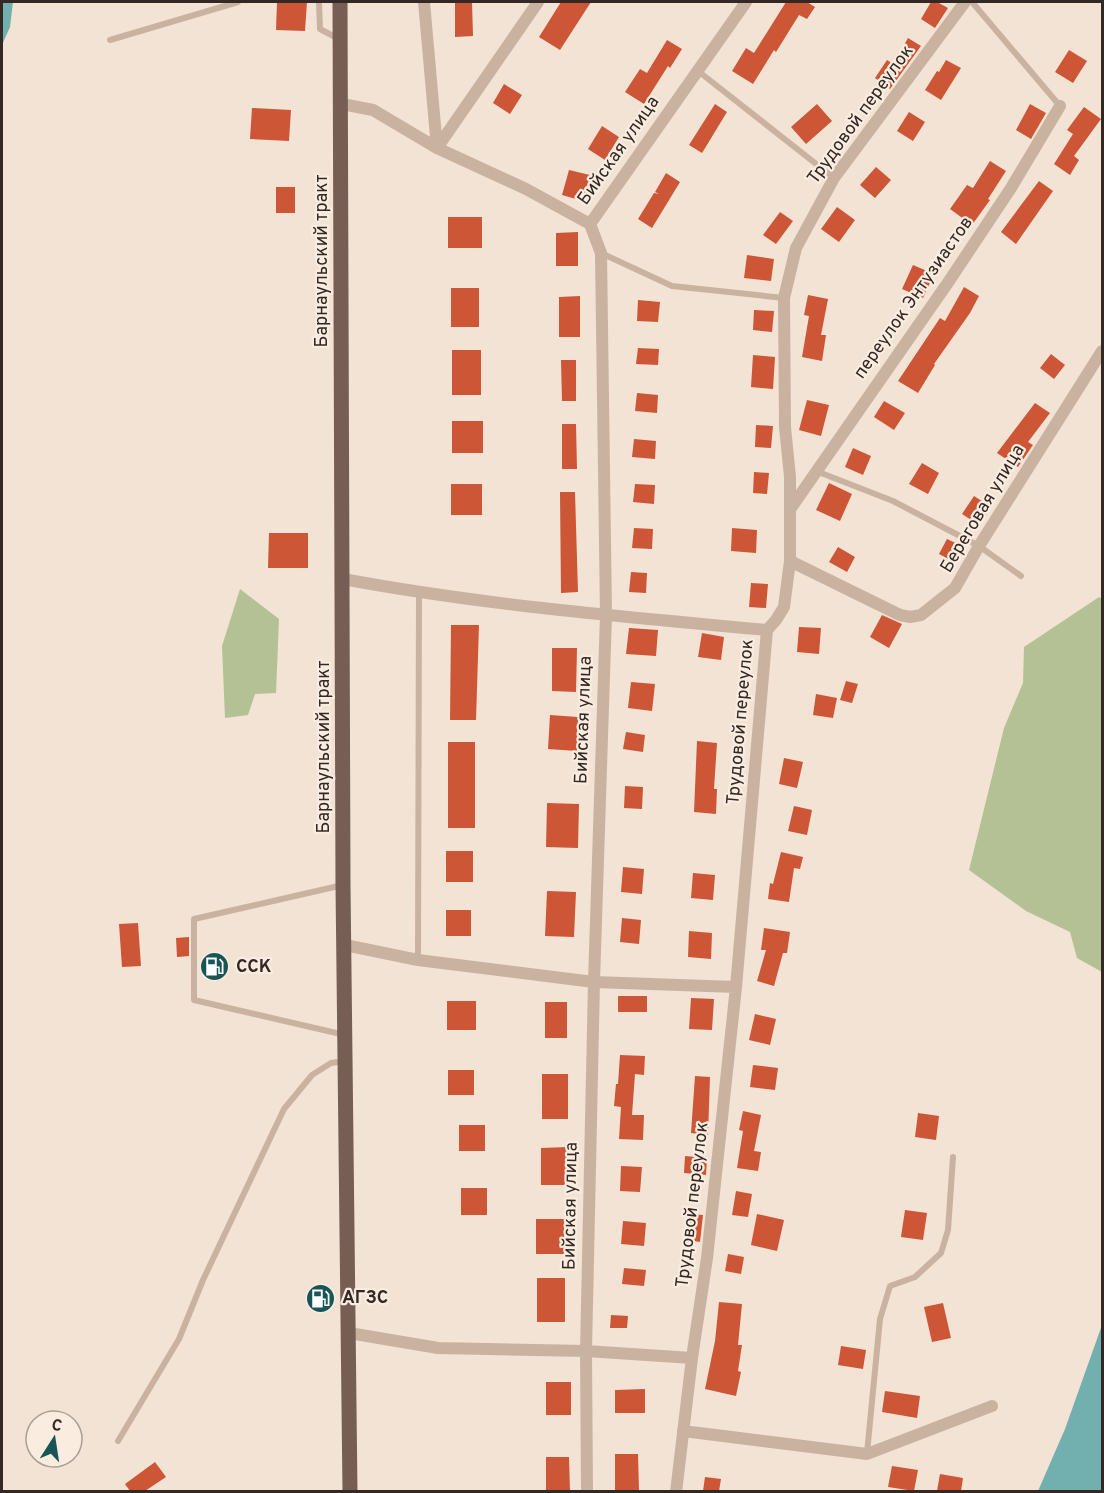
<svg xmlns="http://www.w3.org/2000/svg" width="1104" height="1493" viewBox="0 0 1104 1493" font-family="Overpass,sans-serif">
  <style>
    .green { fill: #b4c194 }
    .water { fill: #72b0b0 }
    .building { fill: #cd5637 }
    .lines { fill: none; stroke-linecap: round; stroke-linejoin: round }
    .service { stroke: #cab2a0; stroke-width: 6 }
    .minor { stroke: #cab2a0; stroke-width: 12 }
    .primary { stroke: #775e54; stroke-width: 15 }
    .labels { text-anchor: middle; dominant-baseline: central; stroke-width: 4.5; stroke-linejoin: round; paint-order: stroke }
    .street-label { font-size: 18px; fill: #332824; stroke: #faede0 }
    .poi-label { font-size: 18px; font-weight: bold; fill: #332824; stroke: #faede0; text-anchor: start }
  </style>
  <rect width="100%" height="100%" fill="#f2e3d4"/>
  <!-- green -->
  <path class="green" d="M240 589 279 619 276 693 255 694 248 715 225 718 222 646Z
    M1099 597 1102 599V972L1077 958 1070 932 1026 911 969 870 1004 728 1023 683 1024 647Z"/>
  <!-- water -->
  <path class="water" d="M2 2H13L10 27 2 45Z
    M1102 1325V1491H1038L1065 1429Z"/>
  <!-- building -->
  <path class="building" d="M277 2H307L305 31 276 30Z
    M455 2H472L473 36 455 37Z
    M561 2H591L560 50 539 37Z
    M786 2H807L815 7 807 19 799 15 776 52 774 50 753 84 732 71 746 48 754 53Z
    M931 2H937L948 8 935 28 921 19Z
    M908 38 921 46 890 89 875 78 887 60 893 64Z
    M667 40 682 49 670 68 668 66 644 104 625 92 640 69 647 73Z
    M1069 50 1087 61 1073 83 1055 72Z
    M946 60 961 68 941 100 925 90 937 71 939 72Z
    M504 84 522 95 510 114 493 103Z
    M715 104 727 112 702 153 689 145Z
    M817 104 832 121 806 144 791 127Z
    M1030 104 1046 113 1031 139 1016 130Z
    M1084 107 1101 119 1074 156 1079 160 1070 175 1054 164 1073 134 1067 130Z
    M252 108 291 110 289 141 250 139Z
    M909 112 925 122 913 141 897 131Z
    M602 126 619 137 605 160 588 149Z
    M990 161 1006 171 988 199 990 200 972 225 950 209 967 185 973 188Z
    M876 167 891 180 875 198 860 185Z
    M569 170 590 175 583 201 562 195Z
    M666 173 680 182 652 228 638 219 654 193 659 194 655 192Z
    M1039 181 1053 191 1016 244 1001 232Z
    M276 187H295V213H276Z
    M837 207 855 220 839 242 821 229Z
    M780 212 793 221 776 244 763 235Z
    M448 217H482V248H448Z
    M578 232V266H556V233Z
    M747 255 774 259 771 281 744 278Z
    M913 265 934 274 923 298 902 289Z
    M964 287 979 296 970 313 934 364 935 365 918 393 898 381 940 318 945 321Z
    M451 288H479V327H451Z
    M808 295 828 299 821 335H826L822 361 802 357 809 316 804 315Z
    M580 296V337H559V297Z
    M638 300 660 302 658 322 637 321Z
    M754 310 774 311 772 332 753 330Z
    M638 348 659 349 658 365 636 364Z
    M452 350H481V395H452Z
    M1051 354 1065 365 1054 379 1040 368Z
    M753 355 775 357 773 389 751 387Z
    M561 360H576V401H562Z
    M637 393 658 395 657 413 635 411Z
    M807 400 829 405 821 436 799 430Z
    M884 401 905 413 894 430 874 417Z
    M1035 403 1050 413 1028 442 1033 445 1018 467 997 453Z
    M452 421H483V453H452Z
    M562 424H576L577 469H562Z
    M756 425 773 426 771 448 755 447Z
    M634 439 656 441 655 459 632 457Z
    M853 448 871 456 863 475 845 467Z
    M922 463 939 473 928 494 909 484Z
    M754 472 769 473 767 494 753 493Z
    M829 483 852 494 840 521 816 510Z
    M451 484H482V515H451Z
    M635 484 655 485 654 504 633 502Z
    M560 492H575L578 592 561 593Z
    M974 496 991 507 979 525 962 514Z
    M634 528 653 529 652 549 632 548Z
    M732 528 757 530 756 553 731 551Z
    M269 533H308V568H268Z
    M947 539 964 547 956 563 939 554Z
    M838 547 855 557 847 572 829 562Z
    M631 572 647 573 646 593 629 592Z
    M751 583 768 584 766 608 749 607Z
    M882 615 902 624 889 648 870 637Z
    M451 625H479L476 720H450Z
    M799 627 821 628 819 654 797 652Z
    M629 628 658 630 656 656 626 654Z
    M702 633 724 637 721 660 698 657Z
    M552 648H577L576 692 552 691Z
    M846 681 858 684 852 703 840 700Z
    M631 682 655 684 652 711 628 708Z
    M816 694 837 698 833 718 813 715Z
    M550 715 578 717 577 751 548 749Z
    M626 732 645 735 643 752 623 749Z
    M697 741 717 743 714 789H717L716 814 694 812Z
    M448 742H475V828H448Z
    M784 758 803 762 797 788 779 784Z
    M625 786 643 787 642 809 624 808Z
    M547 803 579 804 578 848 546 847Z
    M794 806 812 810 807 835 788 831Z
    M446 851H473V882H446Z
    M781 852 803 857 800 869 794 868 789 902 768 899 770 883 773 884Z
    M623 867 644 869 642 894 621 892Z
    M693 873 715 875 713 900 691 898Z
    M547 891 576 892 574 937 545 936Z
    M446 910H471V936H446Z
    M622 918 641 920 639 944 620 942Z
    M138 923 141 966 122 967 119 924Z
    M764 928 790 932 787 953H783L774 986 757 981 766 950H761Z
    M689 931 712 933 711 959 688 957Z
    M189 937V956L177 957 176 938Z
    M618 996H647V1012H618Z
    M691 998 714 999 712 1030 689 1029Z
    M447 1001H476V1030H447Z
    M545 1002H567V1038H545Z
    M755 1014 776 1019 770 1045 749 1040Z
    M620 1055 645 1056 644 1075 635 1074 632 1115H644L643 1140 619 1139 621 1107 614 1106 616 1084H618Z
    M753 1065 778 1068 775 1090 750 1087Z
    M448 1070H474V1095H448Z
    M542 1074H568V1119H542Z
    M695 1076 710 1077 708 1135 691 1133Z
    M743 1111 761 1115 754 1151 761 1152 758 1171 737 1168 743 1131 739 1130Z
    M918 1113 939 1116 936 1140 915 1137Z
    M459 1125H485V1151H459Z
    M568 1147V1185H541V1148Z
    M685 1156 707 1158 706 1175 684 1173Z
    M621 1166 642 1167 640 1192 620 1191Z
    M461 1188H487V1215H461Z
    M736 1191 752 1194 748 1217 732 1215Z
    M905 1210 927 1213 923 1240 901 1237Z
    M690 1214 703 1215 700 1242 687 1240Z
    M757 1214 784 1220 777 1251 751 1245Z
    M536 1219H564V1254H536Z
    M623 1221 646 1223 644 1246 621 1244Z
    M728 1254 744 1257 741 1274 725 1271Z
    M624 1268 646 1270 644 1286 622 1284Z
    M537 1278H565V1322H537Z
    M317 1288H330L328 1309 316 1308Z
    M719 1302 742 1304 738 1345H742L738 1371 741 1372 736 1396 705 1389 715 1341Z
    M943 1303 951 1338 932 1342 924 1307Z
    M611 1315 628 1316 627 1328H610Z
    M841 1346 866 1350 863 1369 838 1365Z
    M546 1382H571V1415H546Z
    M645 1389V1413H615V1390Z
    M885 1391 920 1396 917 1418 882 1412Z
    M615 1454H638L639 1491H615Z
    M546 1457H569L570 1491H546Z
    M155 1462 166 1477 145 1491H130L125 1484Z
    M892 1466 918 1470 914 1491 888 1487Z
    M940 1474 963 1478 961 1491H937Z
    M705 1477 721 1479 719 1491H703Z"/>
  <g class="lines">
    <!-- service -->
    <path class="service" d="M319 2 320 29 337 38
      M972 2 1060 106
      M110 40 238 2
      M698 71 834 178
      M601 253 672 286 784 298
      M816 471 893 501 979 546 1021 576
      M343 885 194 919V1000L345 1035
      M418 960 419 593
      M118 1441 179 1339 203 1280 284 1109 312 1075 331 1063 345 1061
      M867 1453 880 1319 890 1286 915 1277 941 1253 948 1230 953 1157"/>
    <!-- minor -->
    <path class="minor" d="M424 2 437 148
      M342 104 373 110 437 148 526 189 590 224
      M437 148 538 2
      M791 508 947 284 1011 188 1060 106
      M790 561 900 615 910 617 921 615 955 588 979 546 1102 351
      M343 579C483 605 625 617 767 630
      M345 945 418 960 594 982 736 987
      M349 1333 438 1348 586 1351 692 1358
      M683 1431 867 1454 992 1406
      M587 1492 586 1351 594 982 606 615 601 253 590 224 746 2
      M676 1492 692 1358 707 1258 736 987 767 630 776 620 784 607 790 561V477L785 427 784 298 796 248 834 178 965 2"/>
    <!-- primary -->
    <path class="primary" d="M340 2 343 885 350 1492"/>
  </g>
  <!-- icons -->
  <defs>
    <symbol id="fuel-disc" viewBox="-11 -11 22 22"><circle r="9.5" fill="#185557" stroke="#faede0"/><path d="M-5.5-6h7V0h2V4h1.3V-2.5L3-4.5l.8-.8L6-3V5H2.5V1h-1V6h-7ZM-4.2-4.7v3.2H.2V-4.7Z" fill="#fff"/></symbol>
  </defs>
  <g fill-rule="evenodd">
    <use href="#fuel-disc" x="198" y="950" width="33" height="33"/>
    <use href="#fuel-disc" x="304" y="1282" width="33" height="33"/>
  </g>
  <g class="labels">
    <!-- street labels -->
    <g class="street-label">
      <text transform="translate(861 115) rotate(-54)">Трудовой переулок</text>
      <text transform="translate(619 151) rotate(-55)">Бийская улица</text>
      <text transform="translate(322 261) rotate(-90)">Барнаульский тракт</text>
      <text transform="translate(914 298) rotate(-55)">переулок Энтузиастов</text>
      <text transform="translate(983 509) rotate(-59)">Береговая улица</text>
      <text transform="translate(584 720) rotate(-88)">Бийская улица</text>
      <text transform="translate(741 722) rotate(-85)">Трудовой переулок</text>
      <text transform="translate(324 747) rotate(-90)">Барнаульский тракт</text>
      <text transform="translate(693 1205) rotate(-83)">Трудовой переулок</text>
      <text transform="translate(571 1206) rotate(-89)">Бийская улица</text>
    </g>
    <!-- poi labels -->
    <g class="poi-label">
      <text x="236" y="967">ССК</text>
      <text x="342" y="1298">АГЗС</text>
    </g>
  </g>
  <!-- border -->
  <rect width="1104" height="1493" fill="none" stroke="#332824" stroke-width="6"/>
  <!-- north arrow -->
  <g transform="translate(54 1439) rotate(12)"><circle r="28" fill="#faede0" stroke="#aa9e95" stroke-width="1.5"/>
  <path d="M0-4.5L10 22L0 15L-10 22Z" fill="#185557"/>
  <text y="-9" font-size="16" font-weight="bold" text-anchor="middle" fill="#332824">С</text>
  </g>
</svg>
